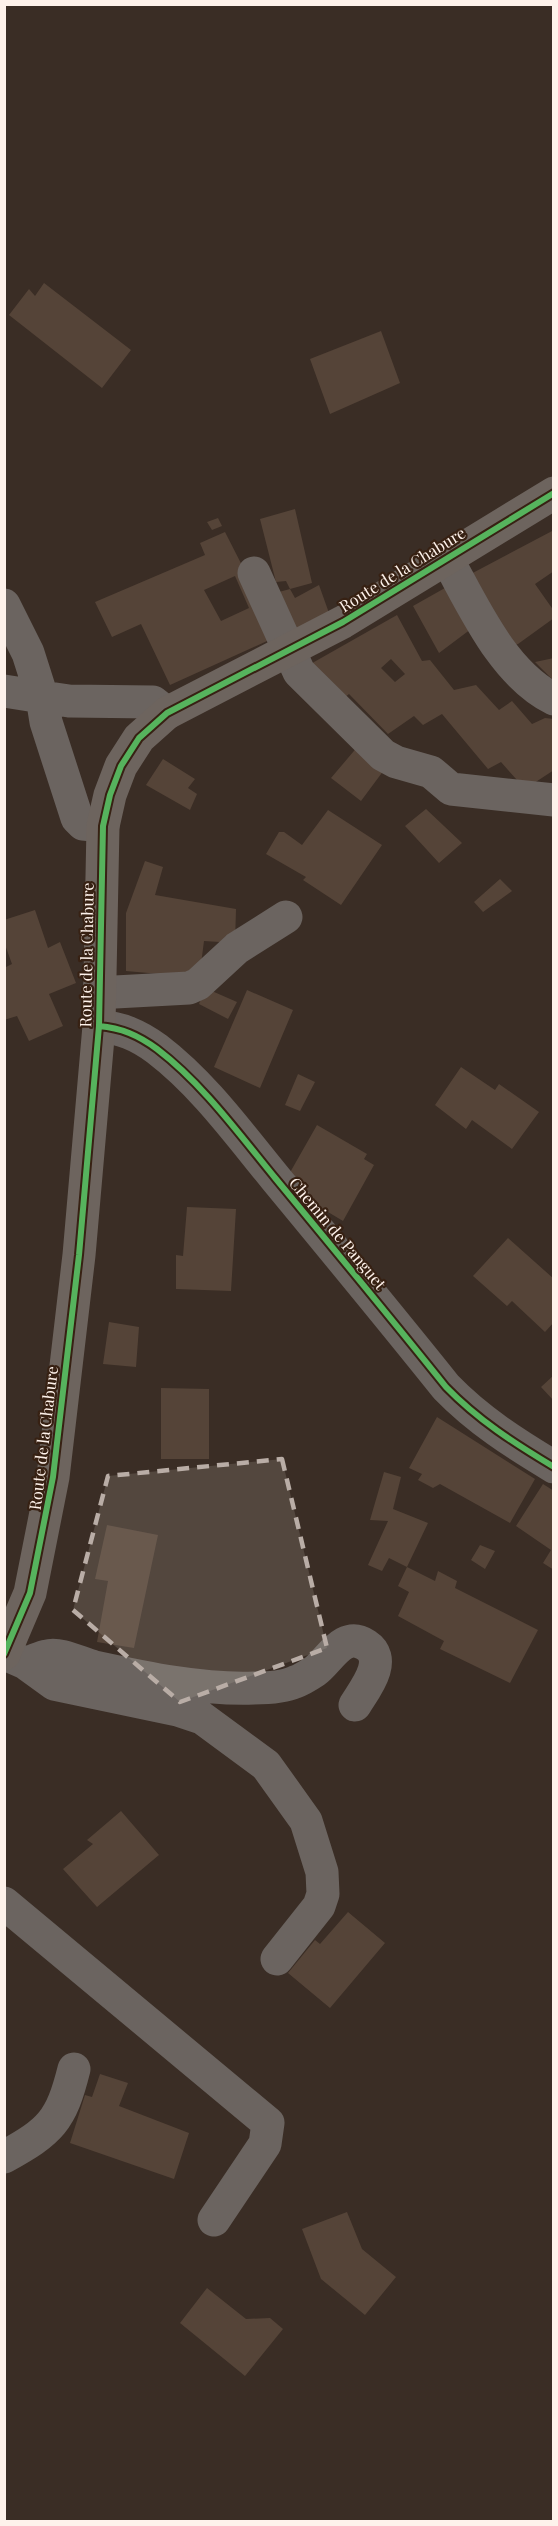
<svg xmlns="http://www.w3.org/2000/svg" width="558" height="2526" viewBox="0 0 558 2526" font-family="'Playfair Display',serif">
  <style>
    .building { fill: #554438; fill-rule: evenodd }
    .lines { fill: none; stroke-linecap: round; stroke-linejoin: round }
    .minor { stroke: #6b6460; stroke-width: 33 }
    .major { stroke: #6d645e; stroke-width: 33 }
    .cycleway-casing { stroke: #372113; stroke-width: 10 }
    .cycleway { stroke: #56b35d; stroke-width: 6 }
    .marked { fill: #b9ada6; fill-opacity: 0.2; stroke: #b9ada6; stroke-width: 4.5; stroke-dasharray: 12 8; stroke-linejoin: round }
    .labels { text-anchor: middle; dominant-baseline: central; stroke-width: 4.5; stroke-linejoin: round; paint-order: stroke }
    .street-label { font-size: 16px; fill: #fef2eb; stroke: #372113 }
  </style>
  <rect width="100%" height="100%" fill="#3a2d25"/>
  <!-- building -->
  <path class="building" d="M44 283 131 350 102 388 9 315 29 289 35 296Z
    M381 331 400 383 330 414 310 359Z
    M295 509 312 583 290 589 295 598 319 585 329 613 286 633 268 595 290 589 286 581 276 582 260 519Z
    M218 518 222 526 212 530 207 522Z
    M554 530V571L535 584 554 611V618L518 644 511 646 467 576Z
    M225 532 278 636 170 685 141 624 112 637 95 602 205 555 200 543ZM235 576 249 608 221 621 204 590Z
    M452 584 475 626 439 653 413 606Z
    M397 615 422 661 430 660 454 690 476 685 499 710 512 701 532 724 545 718 554 719V770L525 789 501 762 488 769 442 714 423 725 414 716 388 734 349 694 340 701 307 666ZM391 659 405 674 395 682 381 668Z
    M554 658V681L535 662Z
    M359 745 384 770 361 801 331 778Z
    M163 759 195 779 188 788 197 794 190 810 146 785Z
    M426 809 462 843 439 863 405 826Z
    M328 810 382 845 341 905 303 880 306 877 266 854 279 832H284L302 845Z
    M145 861 163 867 155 895 236 909 235 943 204 941 200 972 194 977 126 971V913Z
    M500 879 512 891 483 912 474 902Z
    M35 910 48 948 60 942 76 983 49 994 63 1026 29 1041 17 1016 4 1020V968L12 964 4 942V920Z
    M205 988 237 1002 228 1019 199 1004Z
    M247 990 293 1010 260 1088 214 1067Z
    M461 1067 495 1090 499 1084 539 1112 512 1149 472 1120 466 1129 435 1105Z
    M298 1074 315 1082 300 1111 285 1105Z
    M317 1125 367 1154 364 1159 374 1165 343 1221 303 1197 306 1188 288 1176Z
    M187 1207 236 1209 231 1291 176 1289V1255L183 1256Z
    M508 1238 554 1279V1322L545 1332 512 1301 507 1306 473 1276Z
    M109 1322 139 1327 136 1367 103 1364Z
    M554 1375V1401L541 1387Z
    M161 1388 209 1389V1459H161Z
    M437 1417 535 1479 510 1523 440 1484 433 1488 418 1480 422 1474 409 1468Z
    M384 1472 401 1477 393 1509 428 1523 407 1567 435 1581 438 1571 457 1581 455 1588 538 1630 510 1683 440 1649 444 1641 398 1616 409 1592 398 1586 407 1567 389 1558 382 1571 368 1565 388 1521 370 1520Z
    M543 1484 554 1491V1570L543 1563 551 1550 516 1526Z
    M107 1525 158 1535 134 1648 97 1642 108 1581 95 1579Z
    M480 1545 495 1551 485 1569 471 1560Z
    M121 1811 159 1855 97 1907 63 1869 93 1844 87 1840Z
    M348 1912 385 1943 330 2008 288 1973 315 1940 320 1944Z
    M100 2074 128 2083 119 2106 189 2133 174 2179 70 2143 85 2095 92 2097Z
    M347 2212 362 2249 396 2277 365 2315 321 2279 302 2229Z
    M207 2288 246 2319 270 2318 283 2329 245 2376 180 2323Z"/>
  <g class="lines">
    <!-- minor -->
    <path class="minor" d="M446 557C473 605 502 673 554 699
      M254 573 299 672 383 755 396 762 431 772 451 789 554 800
      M4 605 28 653 42 697 69 701 153 702 167 713
      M4 691 42 697 46 722 77 818 83 824 103 826
      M99 989 115 992 189 988 198 984 237 948 286 917
      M99 1026C121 1028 138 1035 157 1049 203 1084 239 1134 276 1179 333 1248 390 1317 446 1387 478 1420 514 1443 554 1467
      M9 1656 25 1663C33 1662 39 1657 47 1656 60 1652 82 1664 95 1667 146 1678 202 1690 254 1688 266 1688 284 1687 295 1682 301 1680 309 1675 315 1671 330 1660 343 1630 366 1645 389 1660 364 1690 355 1705
      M25 1663 54 1684 178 1710 202 1718 266 1765 306 1821 322 1872 323 1894 319 1906 277 1959
      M4 1903 268 2123 265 2144 214 2220
      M4 2157C51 2131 61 2121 74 2069"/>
    <!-- major -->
    <path class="major" d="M4 1654 30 1593 53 1477 79 1255 99 1026 103 826 110 795 121 766 139 738 167 713 343 622 554 493"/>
    <defs>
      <path id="cycleway" d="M99 1026C121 1028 138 1035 157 1049 203 1084 239 1134 276 1179 333 1248 390 1317 446 1387 478 1420 514 1443 554 1467
        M4 1654 30 1593 53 1477 79 1255 99 1026 103 826 110 795 121 766 139 738 167 713 343 622 554 493"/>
    </defs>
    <!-- cycleway casing -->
    <use href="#cycleway" class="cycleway-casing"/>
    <!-- cycleway -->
    <use href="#cycleway" class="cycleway"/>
  </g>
  <!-- marked area -->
  <path class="marked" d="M282 1459 327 1648 180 1702 73 1610 108 1476Z"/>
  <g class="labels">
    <!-- street labels -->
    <g class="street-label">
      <text transform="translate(402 569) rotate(-32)">Route de la Chabure</text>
      <text transform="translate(86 955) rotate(-89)">Route de la Chabure</text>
      <text transform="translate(338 1233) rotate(50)">Chemin de Panguet</text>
      <text transform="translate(43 1438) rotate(-83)">Route de la Chabure</text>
    </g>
  </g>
  <!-- border -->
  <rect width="558" height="2526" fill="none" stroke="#fef2eb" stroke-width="12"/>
</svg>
